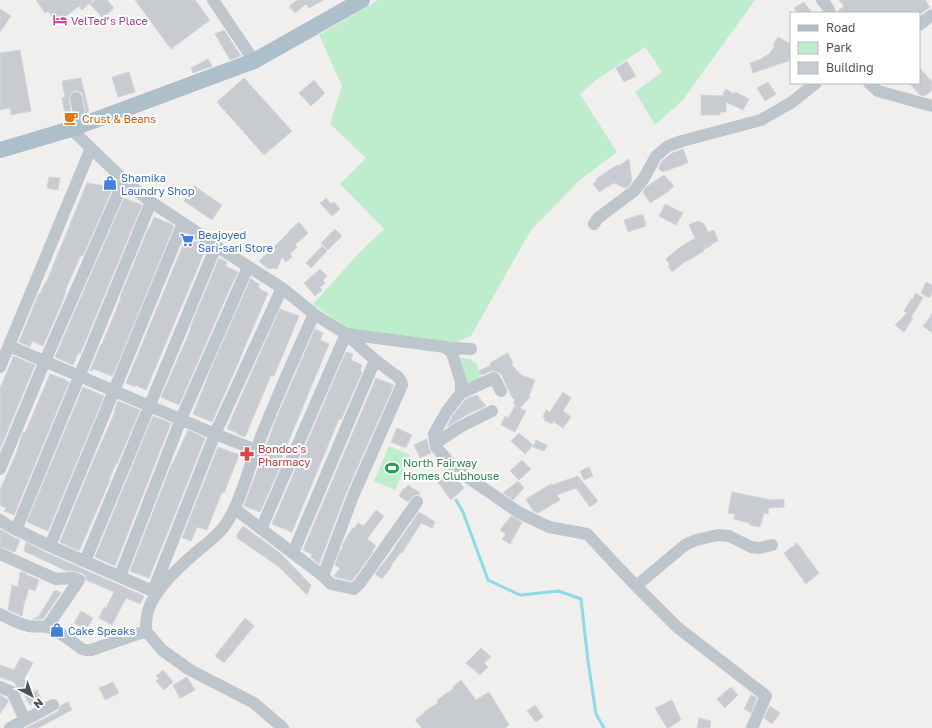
<svg xmlns="http://www.w3.org/2000/svg" width="932" height="728" viewBox="0 0 932 728" font-family="'Golos Text',sans-serif">
  <style>
    .green { fill: #bdedcd }
    .lines { fill: none; stroke-linecap: round; stroke-linejoin: round }
    .stream { stroke: #8bdbe9; stroke-width: 3 }
    .building { fill: #c8ccd1; stroke: #d2d5da }
    .minor { stroke: #bdc6cd; stroke-width: 12 }
    .major { stroke: #aebfcc; stroke-width: 16 }
    .labels { text-anchor: middle; dominant-baseline: central; stroke-width: 4; stroke-linejoin: round; paint-order: stroke }
    .hotel-label { font-size: 11px; fill: #b23c85; stroke: #fff; text-anchor: start }
    .food-label { font-size: 11px; fill: #c56008; stroke: #fff; text-anchor: start }
    .shop-label { font-size: 11px; fill: #366cbe; stroke: #fff; text-anchor: start }
    .health-label { font-size: 11px; fill: #be3a42; stroke: #fff; text-anchor: start }
    .leisure-label { font-size: 11px; fill: #27864d; stroke: #fff; text-anchor: start }
  </style>
  <rect width="100%" height="100%" fill="#f1eeee"/>
  <!-- green -->
  <path class="green" d="M378 0H755L683 100 655 125 635 92 662 72 645 47 596 80 580 94 617 152 581 179 531 230 471 336 451 344 348 329 313 304 359 253 384 229 340 184 366 158 330 124 342 86 319 35Z
    M461 358 470 359 477 364 482 379 468 386 458 359Z
    M389 446 410 455 395 490 374 481Z"/>
  <g class="lines">
    <!-- stream -->
    <path class="stream" d="M456 500 463 512 488 580 520 595 559 591 581 599 588 661 596 714 604 728"/>
  </g>
  <!-- building -->
  <path class="building" d="M36 0H93L82 10 79 6 57 23 48 11 45 13Z
    M95 0H107L114 8 103 18 90 4Z
    M135 0H195L210 20 171 49Z
    M297 0H324L309 8 306 4 295 13 289 6Z
    M839 0H925L930 7 922 13H837V12L844 6Z
    M804 2 812 13H797L794 8Z
    M0 9 11 16 0 32Z
    M224 30 241 56 230 60 215 34Z
    M778 37 791 44V55L788 61 753 73 750 63 759 60 769 54 775 46 773 45Z
    M20 50 31 111 11 115 10 108 0 110V53Z
    M208 59 212 66 193 73 191 68Z
    M627 61 636 76 624 82 616 68Z
    M919 67 932 82V90L925 96 920 95 909 83H919Z
    M129 72 135 92 118 97 112 77Z
    M81 78 89 112 86 113 83 97 82 93 78 91H74L71 93 69 96V99L72 118 66 120 62 98 65 97 62 81Z
    M244 78 292 131 264 155 217 102Z
    M314 80 325 93 311 106 299 93Z
    M768 82 776 94 765 101 757 88Z
    M726 89 734 94 735 92 749 99 743 110 726 102V112H720V115H701V95L722 96Z
    M683 149 688 163 662 172 658 168 662 161 672 153Z
    M629 159 632 181 629 186 625 188 614 183 599 192 593 184 597 181 596 179 617 165 618 166Z
    M664 175 674 186 669 191 650 203 643 192 646 187Z
    M49 177 60 178 58 190 47 188Z
    M87 183 113 187 83 256 81 255 72 275 65 291H66L61 305 43 346 32 341 30 347 19 342 39 293 40 294 45 283H46Z
    M194 186 222 205 212 220 184 201Z
    M124 198 142 205 80 354 79 351 73 365 55 357Z
    M326 198 331 204 334 202 340 209 332 216 320 203Z
    M665 204 683 213 676 225 659 216Z
    M639 215H643L646 226 628 232 624 220Z
    M154 217 166 222H167L174 226 117 365 112 376 94 369 90 371 101 344H102L117 308 121 297H120L148 229H149Z
    M698 221 704 224 708 232 714 230 718 241 711 244 712 245 703 250 704 251 687 261V260L672 272 668 266 670 265 666 259 679 248 695 238 689 225Z
    M299 222 308 233 295 245 297 247 290 254 292 257 286 262 282 257 277 269 267 268 259 261 272 249 289 232V231Z
    M335 229 342 236 328 250 321 243Z
    M186 238 199 243 206 248 146 390 135 385V387L126 383Z
    M322 246 327 251 311 268 306 263Z
    M219 258 227 262 225 266 238 272 230 288 179 405 161 397 191 329 190 328Z
    M320 269 327 276 323 280 325 283 320 288 322 290 315 296 304 283Z
    M251 278 255 282 259 284 258 286 261 290 268 293 240 358V359L212 422 193 414 213 364Z
    M926 282 932 285V293L929 298 921 293Z
    M916 293 923 298 911 317 913 318 904 332 895 325 907 313 904 311 911 299 912 300Z
    M280 309 299 316 274 376 271 375 245 437 237 434 238 433 227 429 239 401Z
    M932 314V333L923 326Z
    M315 329 323 333 320 340 329 344 287 445 280 463H282L260 512 244 506 276 419Z
    M346 352 353 354 351 360 362 365 360 371 362 372 341 420 339 419 292 532 272 524Z
    M508 353 513 363 511 364 521 375 535 380 529 396 530 397 520 408 526 411 515 432 501 425 505 416 508 418 515 406 518 407 513 403 515 400 512 397 501 374 498 372 495 371H491L482 375 479 371 491 365 490 363Z
    M13 356 35 365 0 449V388L13 358H12Z
    M50 374 66 380 65 381 69 382 14 515 4 511 6 508 0 505V490L16 454 23 432 25 433Z
    M376 378 394 385 346 493 319 564 311 557 312 554 303 550Z
    M83 387 104 396 48 531 27 522Z
    M563 392 571 398 563 411 571 417 563 428 553 421 552 424 544 420 545 418 543 417 546 410 550 412Z
    M477 395 486 406 468 414 447 427 453 415 466 399Z
    M118 401 140 410 117 464 116 463 109 480H110L79 551 60 542 91 466 115 412 114 411Z
    M153 416 171 423 115 566 95 557Z
    M397 428 412 435 406 447H403L391 442Z
    M188 430 205 438 173 519 149 578 130 571 172 463H173Z
    M519 433 533 445 525 454 511 441Z
    M427 439 429 449 431 453 420 458 414 445Z
    M536 440 547 445 544 451 533 447Z
    M218 447 239 455 224 493 222 492 207 530 197 527 191 541 182 538Z
    M522 460 531 469 519 480 510 471Z
    M589 467 593 476 584 480 580 471Z
    M447 471 456 478 464 488 451 500 444 491V490L436 480Z
    M578 476 598 501 590 507 576 488 557 495 560 500 538 513 533 511 526 499 551 484 552 485Z
    M518 481 524 488 513 500 503 493Z
    M408 485 420 493 419 495H414L408 502 399 496 404 488 405 489Z
    M732 492 771 500 784 499V507L769 508 768 514 764 513 760 527 750 525V523L734 519 735 514 728 513Z
    M376 510 384 516 367 539 376 546 372 551 373 552 352 581 336 577 334 576 340 568 335 565 340 551 343 547 342 546 344 542 348 535 353 528 354 529 358 523 364 526Z
    M419 512 435 522 432 528 421 523 402 553 401 552 391 565 392 566 382 579 375 574 395 548H394Z
    M511 516 522 522 510 544 502 539 506 534 500 530Z
    M243 526 280 553 311 585 307 595 279 567 237 538V535Z
    M0 529 13 537 20 540 15 552 0 547Z
    M26 542 47 553 144 596 140 604 126 598 112 625 99 618 104 607 106 608 114 592 86 580 85 575 82 573 74 571H67L24 551Z
    M797 543 819 573 806 584 784 553Z
    M20 572H23L28 575H27L39 580 35 591 29 589 24 604 22 616 8 610 12 585 18 587Z
    M55 590 61 593 43 619H33L39 616Z
    M81 611 93 618 86 630 74 623Z
    M245 618 254 626 224 663 215 656Z
    M481 648 491 657 484 663 488 667 480 675 466 663Z
    M21 657 33 663 24 679 32 693 37 690 41 699 30 705 23 693 21 694 14 682 0 677V665L14 670Z
    M163 670 173 682 164 690 156 681 159 678 156 676Z
    M187 677 195 690 180 698 173 685Z
    M461 680 476 700 489 692 509 725 505 728H422L415 720 424 713V712L438 703 437 700 454 688 453 687Z
    M113 682 119 693 105 700 99 688Z
    M731 687 738 695 725 708 717 699Z
    M0 695 8 700V702L0 714Z
    M751 695 757 698 751 713 744 709Z
    M672 700 681 720 669 728H667L655 708Z
    M68 702 72 710 38 728H26L57 712 59 709 60 706Z
    M535 705 543 717 536 722 527 711Z
    M770 706 780 713 772 724 764 718Z
    M699 718 711 721 710 728H697Z"/>
  <g class="lines">
    <!-- minor -->
    <path class="minor" d="M213 0 254 61
      M822 0 828 8 830 13
      M919 25 932 15
      M869 83 878 91 932 106
      M76 98 81 125
      M71 129 125 181 151 202 183 223 216 246 282 288 314 314 346 334 375 360 398 377 401 381 402 385 353 496 323 576
      M594 224 598 218 634 191 644 178 656 156 668 146 682 141 761 120 792 102 816 83
      M346 334 445 347 452 353 461 382V393L447 411 434 434 436 447 447 460 460 472 518 512 549 527 587 534 636 586 677 627 766 696 752 728
      M9 346 215 434 256 450
      M449 350 454 348 471 349
      M0 367 91 148
      M461 393 494 378 501 391
      M436 443 460 427 492 411
      M0 469 45 361 118 194 125 181
      M235 509 323 576 331 584 354 589 360 583 417 502
      M0 520 9 526 50 546 157 593
      M261 529 346 334
      M16 530 151 202
      M50 546 183 223
      M293 553 375 360
      M0 554 56 579 74 578 79 580 47 627
      M85 561 216 246
      M120 576 181 419 248 267
      M636 586 685 545 696 540 718 535 729 536 751 547 759 548 772 545
      M153 591 215 434 282 288
      M0 614C9 619 19 624 29 626 35 627 43 626 48 627 57 629 73 643 82 649L86 650H91L146 631
      M0 687 12 692 25 720
      M10 728 53 705
      M283 728 254 703 190 670 162 650 146 631C146 624 146 615 149 608 156 589 178 568 193 555 203 546 214 539 223 528 239 507 246 476 256 450 273 404 294 359 314 314"/>
    <!-- major -->
    <path class="major" d="M0 150 71 129 254 61 362 0"/>
  </g>
  <!-- icons -->
  <defs>
    <symbol id="hotel-bare" viewBox="-9 -9 18 18"><path d="M-6-4.5h1.5V1H6V5H4.5V3h-9V5H-6ZM-4 0a1.8 1.8 0 1 1 3.6 0ZM.5 0V-2.5h3Q6-2.5 6 0Z" fill="#d1479c" stroke="#fff" stroke-width="2.5" paint-order="stroke"/></symbol>
    <symbol id="cafe-bare" viewBox="-9 -9 18 18"><path d="M-5.5-4.5H6V0H3Q3 3.5 0 3.5H-2.5Q-5.5 3.5-5.5 0ZM3-3.2v2h1.7v-2ZM-6 4.5H4V6H-6Z" fill="#e8710a" stroke="#fff" stroke-width="2.5" paint-order="stroke"/></symbol>
    <symbol id="shop-bare" viewBox="-9 -9 18 18"><path d="M-5-2.5h2.3a2.7 3.5 0 0 1 5.4 0H5L5.5 6h-11ZM-1.5-2.5h3a1.5 2.3 0 0 0-3 0Z" fill="#3f7fe0" stroke="#fff" stroke-width="2.5" paint-order="stroke"/></symbol>
    <symbol id="supermarket-bare" viewBox="-9 -9 18 18"><path d="M-6-5.5h2.5l.6 2H6L4.5 2H-2.5L-4.4-4H-6ZM-1.5 3.2a1.3 1.3 0 1 0 .1 0ZM3 3.2a1.3 1.3 0 1 0 .1 0Z" fill="#3f7fe0" stroke="#fff" stroke-width="2.5" paint-order="stroke"/></symbol>
    <symbol id="pharmacy-bare" viewBox="-9 -9 18 18"><path d="M-2-6h4v4h4v4h-4v4h-4v-4h-4v-4h4Z" fill="#e0444e" stroke="#fff" stroke-width="2.5" paint-order="stroke"/></symbol>
    <symbol id="stadium-bare" viewBox="-9 -9 18 18"><path d="M0-5a6.5 5 0 1 0 0 10a6.5 5 0 1 0 0-10ZM-3.5-1.8h7v3.6h-7Z" fill="#2e9e5b" stroke="#fff" stroke-width="2.5" paint-order="stroke"/></symbol>
  </defs>
  <g fill-rule="evenodd">
    <use href="#hotel-bare" x="50" y="10" width="20" height="20"/>
    <use href="#cafe-bare" x="61" y="108" width="20" height="20"/>
    <use href="#shop-bare" x="100" y="173" width="20" height="20"/>
    <use href="#supermarket-bare" x="177" y="230" width="20" height="20"/>
    <use href="#pharmacy-bare" x="237" y="444" width="20" height="20"/>
    <use href="#stadium-bare" x="382" y="458" width="20" height="20"/>
    <use href="#shop-bare" x="47" y="620" width="20" height="20"/>
  </g>
  <g class="labels">
    <!-- hotel labels -->
    <g class="hotel-label">
      <text x="71" y="20">VelTed’s Place</text>
    </g>
    <!-- food labels -->
    <g class="food-label">
      <text x="82" y="118">Crust &amp; Beans</text>
    </g>
    <!-- shop labels -->
    <g class="shop-label">
      <text x="121" y="177">Shamika<tspan x="121" dy="13">Laundry Shop</tspan></text>
      <text x="198" y="234">Beajoyed<tspan x="198" dy="13">Sari-sari Store</tspan></text>
      <text x="68" y="630">Cake Speaks</text>
    </g>
    <!-- health labels -->
    <g class="health-label">
      <text x="258" y="448">Bondoc's<tspan x="258" dy="13">Pharmacy</tspan></text>
    </g>
    <!-- leisure labels -->
    <g class="leisure-label">
      <text x="403" y="462">North Fairway<tspan x="403" dy="13">Homes Clubhouse</tspan></text>
    </g>
  </g>
  <!-- legend -->
  <rect x="790" y="12" width="130" height="72" fill="#ffffff" stroke="#b5babd"/>
  <rect x="798" y="25" width="20" height="6" fill="#aebfcc" stroke="#b5babd"/>
  <text x="826" y="32" font-size="12" fill="#47535b">Road</text>
  <rect x="798" y="42" width="20" height="12" fill="#bdedcd" stroke="#b5babd"/>
  <text x="826" y="52" font-size="12" fill="#47535b">Park</text>
  <rect x="798" y="62" width="20" height="12" fill="#c8ccd1" stroke="#b5babd"/>
  <text x="826" y="72" font-size="12" fill="#47535b">Building</text>
  <!-- north arrow -->
  <g transform="translate(32 696) rotate(139)" stroke="#ffffff" stroke-width="3" paint-order="stroke">
  <path d="M0-3L7 15L0 10L-7 15Z" fill="#47535b"/>
  <text y="-6" font-size="11" font-weight="bold" text-anchor="middle" fill="#47535b">N</text>
  </g>
</svg>
